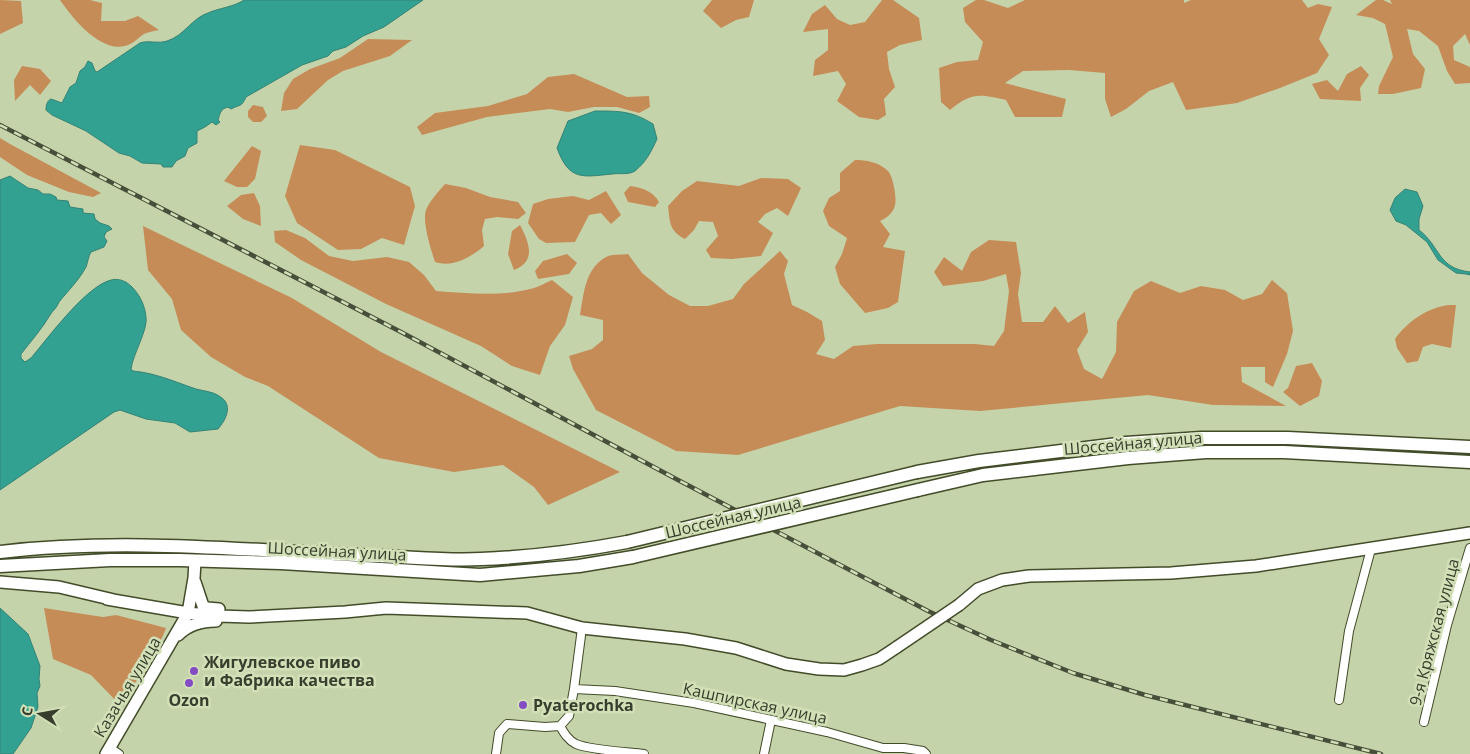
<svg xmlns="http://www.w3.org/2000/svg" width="1470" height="754" viewBox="0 0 1470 754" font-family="'Open Sans',sans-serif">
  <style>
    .green { fill: #c68c57 }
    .water { fill: #32a192; stroke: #348374 }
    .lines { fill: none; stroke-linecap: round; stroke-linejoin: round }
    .street-casing { stroke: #424c29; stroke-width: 10 }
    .secondary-casing { stroke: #424c29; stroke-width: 14 }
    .primary-casing { stroke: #424c29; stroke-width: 15 }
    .street { stroke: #fff; stroke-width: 8 }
    .secondary { stroke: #fff; stroke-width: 11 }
    .primary { stroke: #fff; stroke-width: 12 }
    .rail-casing { stroke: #474e3a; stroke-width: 4.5 }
    .rail { stroke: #d2e0b7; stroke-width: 2.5; stroke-dasharray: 8; stroke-linecap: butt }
    .secondary-bridge-casing { stroke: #424c29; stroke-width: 14; stroke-linecap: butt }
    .primary-bridge-casing { stroke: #424c29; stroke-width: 15; stroke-linecap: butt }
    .secondary-bridge { stroke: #fff; stroke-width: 11 }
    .primary-bridge { stroke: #fff; stroke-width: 12 }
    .poi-dot { fill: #844cc3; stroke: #d2e0b7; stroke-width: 2 }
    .labels { text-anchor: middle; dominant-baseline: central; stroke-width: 5; stroke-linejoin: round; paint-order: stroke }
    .street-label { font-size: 16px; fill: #383e2d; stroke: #d2e0b7 }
    .poi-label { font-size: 16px; font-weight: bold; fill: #383e2d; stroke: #d2e0b7; text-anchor: start }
  </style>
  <rect width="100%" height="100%" fill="#c5d3aa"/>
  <!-- green -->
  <path class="green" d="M0 0 21 1 23 23 0 34Z
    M60 0H90L102 3 101 21H125L138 16 159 30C154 31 148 32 144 34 139 37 134 43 128 45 102 55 73 19 60 0Z
    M712 0H754L749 17 736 20 721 28 703 11Z
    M882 0H893L919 18 922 40 900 45 887 52 889 69 895 87 884 99 886 115 878 120 859 117 837 101 846 84 838 71 813 76 815 60 828 50V29L803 32 812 14 825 5 837 19 850 25 865 22Z
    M976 0H984L1008 8 1025 0H1184V3L1191 0H1302L1308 8 1318 4 1332 7 1319 39 1329 55 1317 73 1280 88 1237 103 1186 110 1173 82 1149 91 1126 109 1111 117 1105 99V73L1069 70 1023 71 1005 83 1066 99 1062 117H1015L1006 100C979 94 972 92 950 110L941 102 939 68 957 62 978 60 983 42 965 22 963 8Z
    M1376 0H1383L1392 4 1390 0H1470V45L1465 34 1453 46 1454 60 1470 67V83L1455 84 1447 71 1438 46 1419 31 1407 29 1413 54 1425 69 1421 88 1393 94H1378L1379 86 1393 57 1385 24 1373 18 1356 15Z
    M368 39 412 40 390 56 343 71 328 80 297 109 281 111 284 93 293 79 310 69 340 58Z
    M22 66 40 69 51 81 40 95 30 85 15 101 14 80Z
    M1361 66 1369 75 1360 88 1361 101 1320 99 1312 84 1327 80 1338 91 1347 74Z
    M574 74 627 97 649 96 650 107 639 113 617 107H594L568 112 550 109 487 117 422 135 417 127 435 113 488 106 527 94 548 77Z
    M253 105 263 107 267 116 261 122H253L248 117V111Z
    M0 138 10 144 101 193 93 197 69 192 27 175 0 157Z
    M300 145 335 150 410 187 415 206 404 245 382 238 361 249 338 250 297 223 285 196Z
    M252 146 261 151 255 179 247 187H237L224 181Z
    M855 160C866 160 879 162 888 171 893 176 897 198 895 205 894 212 887 218 880 221L890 234 883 247 905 251 898 302 888 308 865 313 840 284 835 267 842 254 847 238 829 226 823 211 829 198 840 191V173Z
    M761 178 788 179 801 188 788 216 777 208 765 214 758 222 773 233 761 256 732 259 711 258 706 250 718 236 713 222 699 221 694 230 685 239C669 231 670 222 668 206L682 191 697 181 739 186Z
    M445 184 466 188 490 197 518 202 526 213 518 219 497 217 485 219 482 230 484 246C471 257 453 268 435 262 431 250 422 222 426 210 430 200 439 191 445 184Z
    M630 186C643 188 653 191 659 202L655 207 628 202 624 193Z
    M606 191 621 215 611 224 601 213 589 215 575 242 546 243 539 239 528 223 533 204 548 199 573 196 589 200Z
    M254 193 260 206 261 226 243 219 227 206 241 195Z
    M520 225C529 242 537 261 514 270L508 254 512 231Z
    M143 226 292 298 381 352 620 472 548 505 534 487 503 465 454 472 379 458 268 386 245 377 211 357 181 330 172 299 148 270Z
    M286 230 305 238 329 256 353 261 387 257 409 262 424 275 436 291C466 293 500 297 530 289 537 288 545 283 552 280L573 297 565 325 550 346 540 375 512 366 481 346 386 304 301 260 275 242 274 231Z
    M989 240 1016 242 1021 273 1018 294 1022 322H1043L1055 306 1068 323 1085 312 1088 332 1077 350 1084 369 1102 379 1116 352 1117 322 1134 291 1151 281 1180 293 1201 286 1225 290 1243 300 1262 294 1272 280 1287 293 1293 331 1287 354 1273 387 1265 382V367H1241L1242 382 1286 406 1213 405 1148 395 980 411 900 406 738 455 676 451 596 410 573 369 569 356 592 349 603 340V320L580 315C584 293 585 267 608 256 614 254 622 255 628 254L642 273 669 295 690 306H708L733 299 744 284 780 251 788 261 784 274 792 305 807 312 822 321 825 340 816 354 834 359 853 346 877 344H975L994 346 1004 331 1009 291 1006 274 983 281 943 286 934 272 944 257 962 271 971 252Z
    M567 254 577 263 569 274 538 279 535 271 543 261Z
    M1448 305H1456L1451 348 1432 344 1423 347 1418 361 1407 363 1397 348 1395 339C1407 322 1427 308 1448 305Z
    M1312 363 1322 381 1319 396 1300 406 1283 392 1288 388 1296 366Z
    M44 608 103 617 116 615 166 628C162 640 156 648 149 658 138 676 134 689 119 704L91 675 53 659Z"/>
  <!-- water -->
  <path class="water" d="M244 0H423L384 27 363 36 346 47 333 51 328 56 302 65 246 97C241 108 240 104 231 109L228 107C220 109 220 114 218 120L220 122 216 125 212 122 205 127 197 131V143L188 148 185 156 176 161 172 167H163L161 164 142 163 130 156 119 153 86 131 52 115 46 110C46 105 47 101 51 99L62 103 70 87 76 83 80 71 85 67 88 61 92 63 95 71 97 72 140 43C149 40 158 44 167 41 184 36 192 18 208 13 219 8 234 7 244 0Z
    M595 111C620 111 632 111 653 124L657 139C651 152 646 162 635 171 629 175 619 173 612 174 582 177 569 181 557 148L568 121Z
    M10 176 28 188 38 190 43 194H50L56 197 57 200 68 201 70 207 83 209V213L94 214 95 219 100 223 109 226 112 229 106 232 104 237 107 241 104 247 91 252C88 257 88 262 86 267 79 280 68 291 59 302 57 308 53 310 50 315 42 329 31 341 21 354V358L25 362 31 358C48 338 86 286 111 280 119 278 126 281 132 287 140 295 145 306 146 317 148 330 133 354 131 369L133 371C155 373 173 381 193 388 201 391 212 391 219 396 234 404 226 420 218 429L190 432 175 423 146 419 120 410 114 412 0 490V180Z
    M1405 189 1417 192 1423 206 1419 219V230C1441 247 1437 268 1470 272V275L1466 274 1456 273 1438 260 1427 242 1406 225 1396 221 1390 210 1395 198Z
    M0 608 28 634 40 666 39 679 40 686 37 693 38 707 31 728 13 754H0Z"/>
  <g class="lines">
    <defs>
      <path id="street" d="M574 689 615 691 694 703 827 732 883 748H904L923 751 926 754
        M1339 700 1349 631 1371 549
        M1424 722 1447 625 1470 548
        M560 726C564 733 568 740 576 744 590 750 627 752 644 754
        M110 748 119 754
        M496 754 499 733 507 724 545 727 560 726 569 716 574 689 582 628
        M764 754 771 720"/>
      <path id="secondary" d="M0 582 59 587 114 600
        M195 582 203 606 207 608 219 609
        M107 599 188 613 219 616 249 617 345 612 386 608 527 613 582 628 685 639 736 648 786 664 819 669 844 670 862 665 879 659 897 647
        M959 605 978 589 1002 580 1029 576 1171 573 1256 566 1470 533
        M178 635C188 625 202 621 216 621
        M106 754 188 613 194 578 195 561"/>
      <path id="primary" d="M917 472 979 461 1126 443 1201 438H1288L1470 447
        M918 490 983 475 1128 458 1206 452H1284L1470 462
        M0 552C126 537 252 551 378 556 412 557 447 561 481 559 530 557 579 551 627 542
        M0 566 110 560H179L281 563 480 575 579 566 633 557"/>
    </defs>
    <!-- street casing -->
    <use href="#street" class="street-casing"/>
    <!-- secondary casing -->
    <use href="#secondary" class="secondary-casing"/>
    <!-- primary casing -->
    <use href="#primary" class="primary-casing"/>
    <!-- street -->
    <use href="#street" class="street"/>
    <!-- secondary -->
    <use href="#secondary" class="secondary"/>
    <!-- primary -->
    <use href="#primary" class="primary"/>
    <defs>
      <path id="rail" d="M0 125 401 332 678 480 928 611 991 640 1073 673 1145 695 1381 754"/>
    </defs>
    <!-- rail casing -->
    <use href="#rail" class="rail-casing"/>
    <!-- rail -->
    <use href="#rail" class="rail"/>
    <defs>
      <path id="secondary-bridge" d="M897 647 959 605"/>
      <path id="primary-bridge" d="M627 542 917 472
        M633 557 918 490"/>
    </defs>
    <!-- secondary-bridge casing -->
    <use href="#secondary-bridge" class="secondary-bridge-casing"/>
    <!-- primary-bridge casing -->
    <use href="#primary-bridge" class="primary-bridge-casing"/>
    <!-- secondary-bridge -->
    <use href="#secondary-bridge" class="secondary-bridge"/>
    <!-- primary-bridge -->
    <use href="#primary-bridge" class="primary-bridge"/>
  </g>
  <!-- markers -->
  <g class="poi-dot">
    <circle cx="194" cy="671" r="5"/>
    <circle cx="189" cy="683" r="5"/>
    <circle cx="523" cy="705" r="5"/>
  </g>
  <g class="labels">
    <!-- street labels -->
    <g class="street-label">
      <text transform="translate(1133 443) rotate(-5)">Шоссейная улица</text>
      <text transform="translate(733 517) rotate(-13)">Шоссейная улица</text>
      <text transform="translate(337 551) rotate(3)">Шоссейная улица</text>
      <text transform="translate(1434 632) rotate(-75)">9-я Кряжская улица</text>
      <text transform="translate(127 687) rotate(-59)">Казачья улица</text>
      <text transform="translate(755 703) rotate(12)">Кашпирская улица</text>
    </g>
    <!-- poi labels -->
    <g class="poi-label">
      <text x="204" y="662">Жигулевское пиво<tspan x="204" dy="18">и Фабрика качества</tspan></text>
      <text x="189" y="700" text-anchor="middle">Ozon</text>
      <text x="533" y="705">Pyaterochka</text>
    </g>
  </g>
  <!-- north arrow -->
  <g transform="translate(40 714) rotate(281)" stroke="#d2e0b7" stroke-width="4" paint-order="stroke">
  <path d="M0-4L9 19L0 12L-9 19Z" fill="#383e2d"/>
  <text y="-8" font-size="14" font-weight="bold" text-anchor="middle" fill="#383e2d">С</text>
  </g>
</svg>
